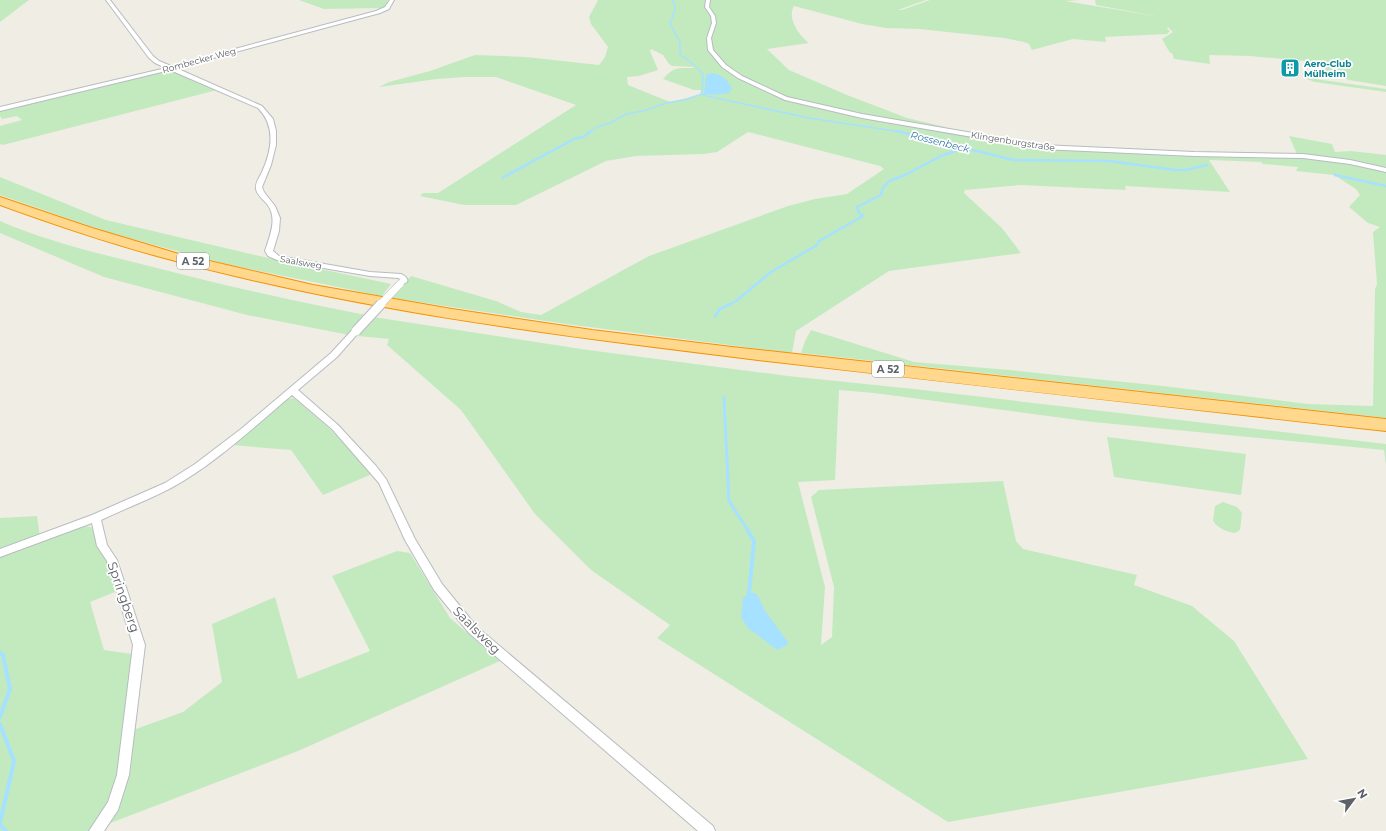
<svg xmlns="http://www.w3.org/2000/svg" width="1386" height="831" viewBox="0 0 1386 831" font-family="Montserrat,sans-serif">
  <style>
    .green { fill: #c3eabf; fill-rule: evenodd }
    .water { fill: #a6e1ff }
    .lines { fill: none; stroke-linecap: round; stroke-linejoin: round }
    .stream-far3 { stroke: #a6e1ff; stroke-width: 1.5 }
    .stream-far2 { stroke: #a6e1ff; stroke-width: 2.5 }
    .stream-far1 { stroke: #a6e1ff; stroke-width: 3 }
    .stream { stroke: #a6e1ff; stroke-width: 4 }
    .minor-casing { stroke: #b7bcc0; stroke-width: 2 }
    .motorway-casing { stroke: #f59100; stroke-width: 2 }
    .minor { fill: #fff; fill-rule: evenodd }
    .motorway { fill: #ffd78d; fill-rule: evenodd }
    .minor-bridge-far1-casing { stroke: #b7bcc0; stroke-width: 8; stroke-linecap: butt }
    .minor-bridge-casing { stroke: #b7bcc0; stroke-width: 11; stroke-linecap: butt }
    .minor-bridge-far1 { stroke: #fff; stroke-width: 7 }
    .minor-bridge { stroke: #fff; stroke-width: 9 }
    .labels { text-anchor: middle; dominant-baseline: central; stroke-width: 3.5; stroke-linejoin: round; paint-order: stroke }
    .far-street-label { font-size: 9px; fill: #5c6267; stroke: #fff }
    .far-culture-label { font-size: 9px; font-weight: bold; fill: #0d838f; stroke: #fff; text-anchor: start }
    .far-water-label { font-size: 10px; font-style: italic; fill: #3378aa; stroke: #fff }
    .shield { fill: #fff; stroke: #8d9195; stroke-width: 1 }
    .shield-label { font-size: 10px; font-weight: bold; fill: #5c6267 }
    .near-street-label { font-size: 13px; fill: #5c6267; stroke: #fff }
  </style>
  <rect width="100%" height="100%" fill="#f0ede5"/>
  <!-- green -->
  <path class="green" d="M0 0H29L0 22Z
    M299 0H388L387 3 389 4 383 8 324 9Z
    M598 0H707L706 7 712 16H715L710 7V0H926L898 10H902L930 0H1081L1065 1 1161 17 1096 5 1095 0H1386V86L1349 80 1335 75 1306 61 1249 56 1209 55 1210 64 1174 59 1172 53H1170L1162 39 1173 32 1168 27 1167 29 1170 31 1167 34 1105 37 1106 42 1073 39 1032 50 1029 44 1024 42 1004 38 919 29 886 28 862 24 794 6C793 8 792 10 792 12 790 23 801 37 809 43L767 49 789 70 847 95 907 118 950 128 862 115 817 104 816 106 861 117 1042 148 1194 156 1304 157 1349 163 1386 171V418L801 353 805 341 811 330 914 362 1010 370 1163 386 1308 404 1373 406 1375 289 1377 284 1373 232 1380 227 1368 223 1349 207 1360 195 1356 189 1334 175 1296 171 1298 167 1263 164 1261 162 1209 160 1230 192 1125 186 1126 190 1020 185 965 190 964 193 1002 228 1021 253 889 271 796 331 792 353 566 324 392 298 411 276 496 301 521 312 541 315 649 256 788 206 815 199 847 194 884 169 880 166 748 132 717 152 703 154 636 156 606 161 516 205H464L420 196 423 193H438L576 105 496 77H464L437 79 379 87 389 82 430 71 475 55 526 57 599 65 605 57 608 47 591 24 589 17ZM651 49 663 55 669 64 672 66 693 67 694 68C678 68 674 66 663 79L694 90H701L700 95 670 102 628 85 627 77 639 76 658 70 650 51Z
    M171 70 195 82 217 90 3 145 0 144V126L22 120 17 116 2 119 0 116V110Z
    M1301 77 1386 89V92L1315 82Z
    M1289 136 1332 144 1335 152 1351 151 1386 155V169L1326 157 1297 154Z
    M0 177 106 220 264 257 391 284 382 296 225 264 110 233 0 195Z
    M0 221C46 241 96 253 145 265 218 284 292 301 366 315L349 335 247 315 104 277 0 233Z
    M373 317 588 350 788 376 914 389 1386 444V465L1384 450 1093 422 874 393 839 390 835 480 798 482 825 587 821 645 832 637 834 587 811 497 819 490 1003 481 1016 541 1023 549 1137 575 1134 585 1192 606 1234 641 1308 759 948 822 657 638 670 625 591 570 535 514 461 410 387 345 389 339 357 336Z
    M294 398 329 428 372 474 323 495 291 450 231 445 288 399Z
    M1107 437 1246 454 1241 495 1114 477Z
    M1223 502 1237 507 1242 513 1240 530 1235 533C1225 531 1219 529 1213 521L1215 506Z
    M37 516 40 538 0 550V518Z
    M84 526 91 527 108 557 120 590 90 602 104 650 132 654 117 777 110 798 90 831H0V556Z
    M397 551 410 553 450 618 500 661 298 751 108 824 123 795 131 769 133 730 183 712 222 682 212 624 275 597 298 679 370 651 332 576Z"/>
  <!-- water -->
  <path class="water" d="M713 73C723 76 728 79 732 89L729 93 714 95 704 94 706 74Z
    M749 593H755L759 598 764 609 789 644 777 650 748 628 741 617 743 598Z"/>
  <g class="lines">
    <!-- stream-far3 -->
    <path class="stream-far3" d="M674 0 672 2 675 4V10L670 24 680 42V54L695 66
      M697 68 703 74 702 94 707 96 809 118 901 132
      M590 132 597 127 610 123 626 114 643 111 666 103 684 100 702 94"/>
    <!-- stream-far2 -->
    <path class="stream-far2" d="M897 131 1013 160 1109 161 1176 170H1185L1207 165
      M1335 175 1386 186
      M502 178 574 139 583 137 591 131
      M728 305 736 301 771 272 817 245 819 241 863 216 859 213 857 207 881 195 883 188 889 181 905 175 941 156 963 148"/>
    <!-- stream-far1 -->
    <path class="stream-far1" d="M715 316 720 309 730 304
      M724 398 729 501 749 532"/>
    <!-- stream -->
    <path class="stream" d="M748 531 754 541 749 593
      M0 653 3 655 10 689 0 717
      M0 724 14 761 0 823
      M0 825 6 831"/>
    <defs>
      <path id="minor" d="M106 0H110L153 56 159 61 171 66 376 11 385 7 390 0H394L389 9 380 13 176 68 262 106 273 119 276 131V145L271 165 262 187 264 192 275 206 280 218 279 231 273 251 279 256 370 272 401 274C404 275 409 279 407 282L400 286 396 284 400 280 399 278 370 276 277 260 268 256 265 251C270 235 278 218 267 204 263 199 257 195 256 189 255 182 260 177 262 172 272 150 276 126 258 108L170 70 0 111V107L166 68 155 63 149 58Z
        M706 0H710L709 7 715 16 716 23 711 38 713 50 726 65 742 76 787 97 862 114 1042 145 1194 152 1303 154 1350 160 1386 168V172L1350 164 1303 158 1194 156 1042 149 862 118 785 100 738 78 722 67 708 50 707 38 712 23 711 16 705 7Z
        M353 329H356L360 331 337 357 298 390 338 425 376 466 386 479 415 539 442 584 477 627 713 826 715 831H698L469 633 434 590 405 540 379 483 332 429 292 395C255 426 214 465 171 488 148 500 124 509 101 520L107 545 117 560 145 645 129 775 118 810 104 831H89L108 802 117 775 133 645 107 561 97 546 92 523 0 557V549L92 515 165 483 195 464 241 429 331 353Z"/>
      <path id="motorway" d="M0 197 92 228 179 254 313 285 452 309 592 330 732 347 1386 419V431C1180 408 974 386 767 361 567 337 364 312 168 259 111 244 55 225 0 205Z"/>
    </defs>
    <!-- minor casing -->
    <use href="#minor" class="minor-casing"/>
    <!-- motorway casing -->
    <use href="#motorway" class="motorway-casing"/>
    <!-- minor -->
    <use href="#minor" class="minor"/>
    <!-- motorway -->
    <use href="#motorway" class="motorway"/>
    <defs>
      <path id="minor-bridge-far1" d="M380 305 400 284"/>
      <path id="minor-bridge" d="M356 331 381 304"/>
    </defs>
    <!-- minor-bridge-far1 casing -->
    <use href="#minor-bridge-far1" class="minor-bridge-far1-casing"/>
    <!-- minor-bridge casing -->
    <use href="#minor-bridge" class="minor-bridge-casing"/>
    <!-- minor-bridge-far1 -->
    <use href="#minor-bridge-far1" class="minor-bridge-far1"/>
    <!-- minor-bridge -->
    <use href="#minor-bridge" class="minor-bridge"/>
  </g>
  <!-- icons -->
  <defs>
    <symbol id="building-square" viewBox="-11 -11 22 22"><rect x="-9" y="-9" width="18" height="18" rx="4" fill="#0f9aa8" stroke="#fff"/><path d="M-4-6H4V6H1V3H-1V6H-4ZM-2.5-4.3h1.7v1.8h-1.7ZM.8-4.3h1.7v1.8H.8ZM-2.5-1h1.7V.8h-1.7ZM.8-1h1.7V.8H.8Z" fill="#fff"/></symbol>
  </defs>
  <g fill-rule="evenodd">
    <use href="#building-square" x="1279" y="57" width="22" height="22"/>
  </g>
  <g class="labels">
    <!-- far-street labels -->
    <g class="far-street-label">
      <text transform="translate(199 60) rotate(-15)">Rombecker Weg</text>
      <text transform="translate(1013 141) rotate(9)">Klingenburgstraße</text>
      <text transform="translate(301 262) rotate(10)">Saalsweg</text>
    </g>
    <!-- far-culture labels -->
    <g class="far-culture-label">
      <text x="1304" y="63">Aero-Club<tspan x="1304" dy="10">Mülheim</tspan></text>
    </g>
    <!-- far-water labels -->
    <g class="far-water-label">
      <text transform="translate(940 142) rotate(14)">Rossenbeck</text>
    </g>
    <!-- shield labels -->
    <g class="shield">
      <rect x="177" y="253" width="32" height="16" rx="3"/>
      <rect x="872" y="361" width="32" height="16" rx="3"/>
    </g>
    <g class="shield-label">
      <text x="193" y="261">A 52</text>
      <text x="888" y="369">A 52</text>
    </g>
    <!-- near-street labels -->
    <g class="near-street-label">
      <text transform="translate(124 597) rotate(71)">Springberg</text>
      <text transform="translate(477 630) rotate(45)">Saalsweg</text>
    </g>
  </g>
  <!-- north arrow -->
  <g transform="translate(1354 799) rotate(58)" stroke="#ffffff" stroke-width="3" paint-order="stroke">
  <path d="M0-3L7 15L0 10L-7 15Z" fill="#5c6267"/>
  <text y="-6" font-size="11" font-weight="bold" text-anchor="middle" fill="#5c6267">N</text>
  </g>
</svg>
